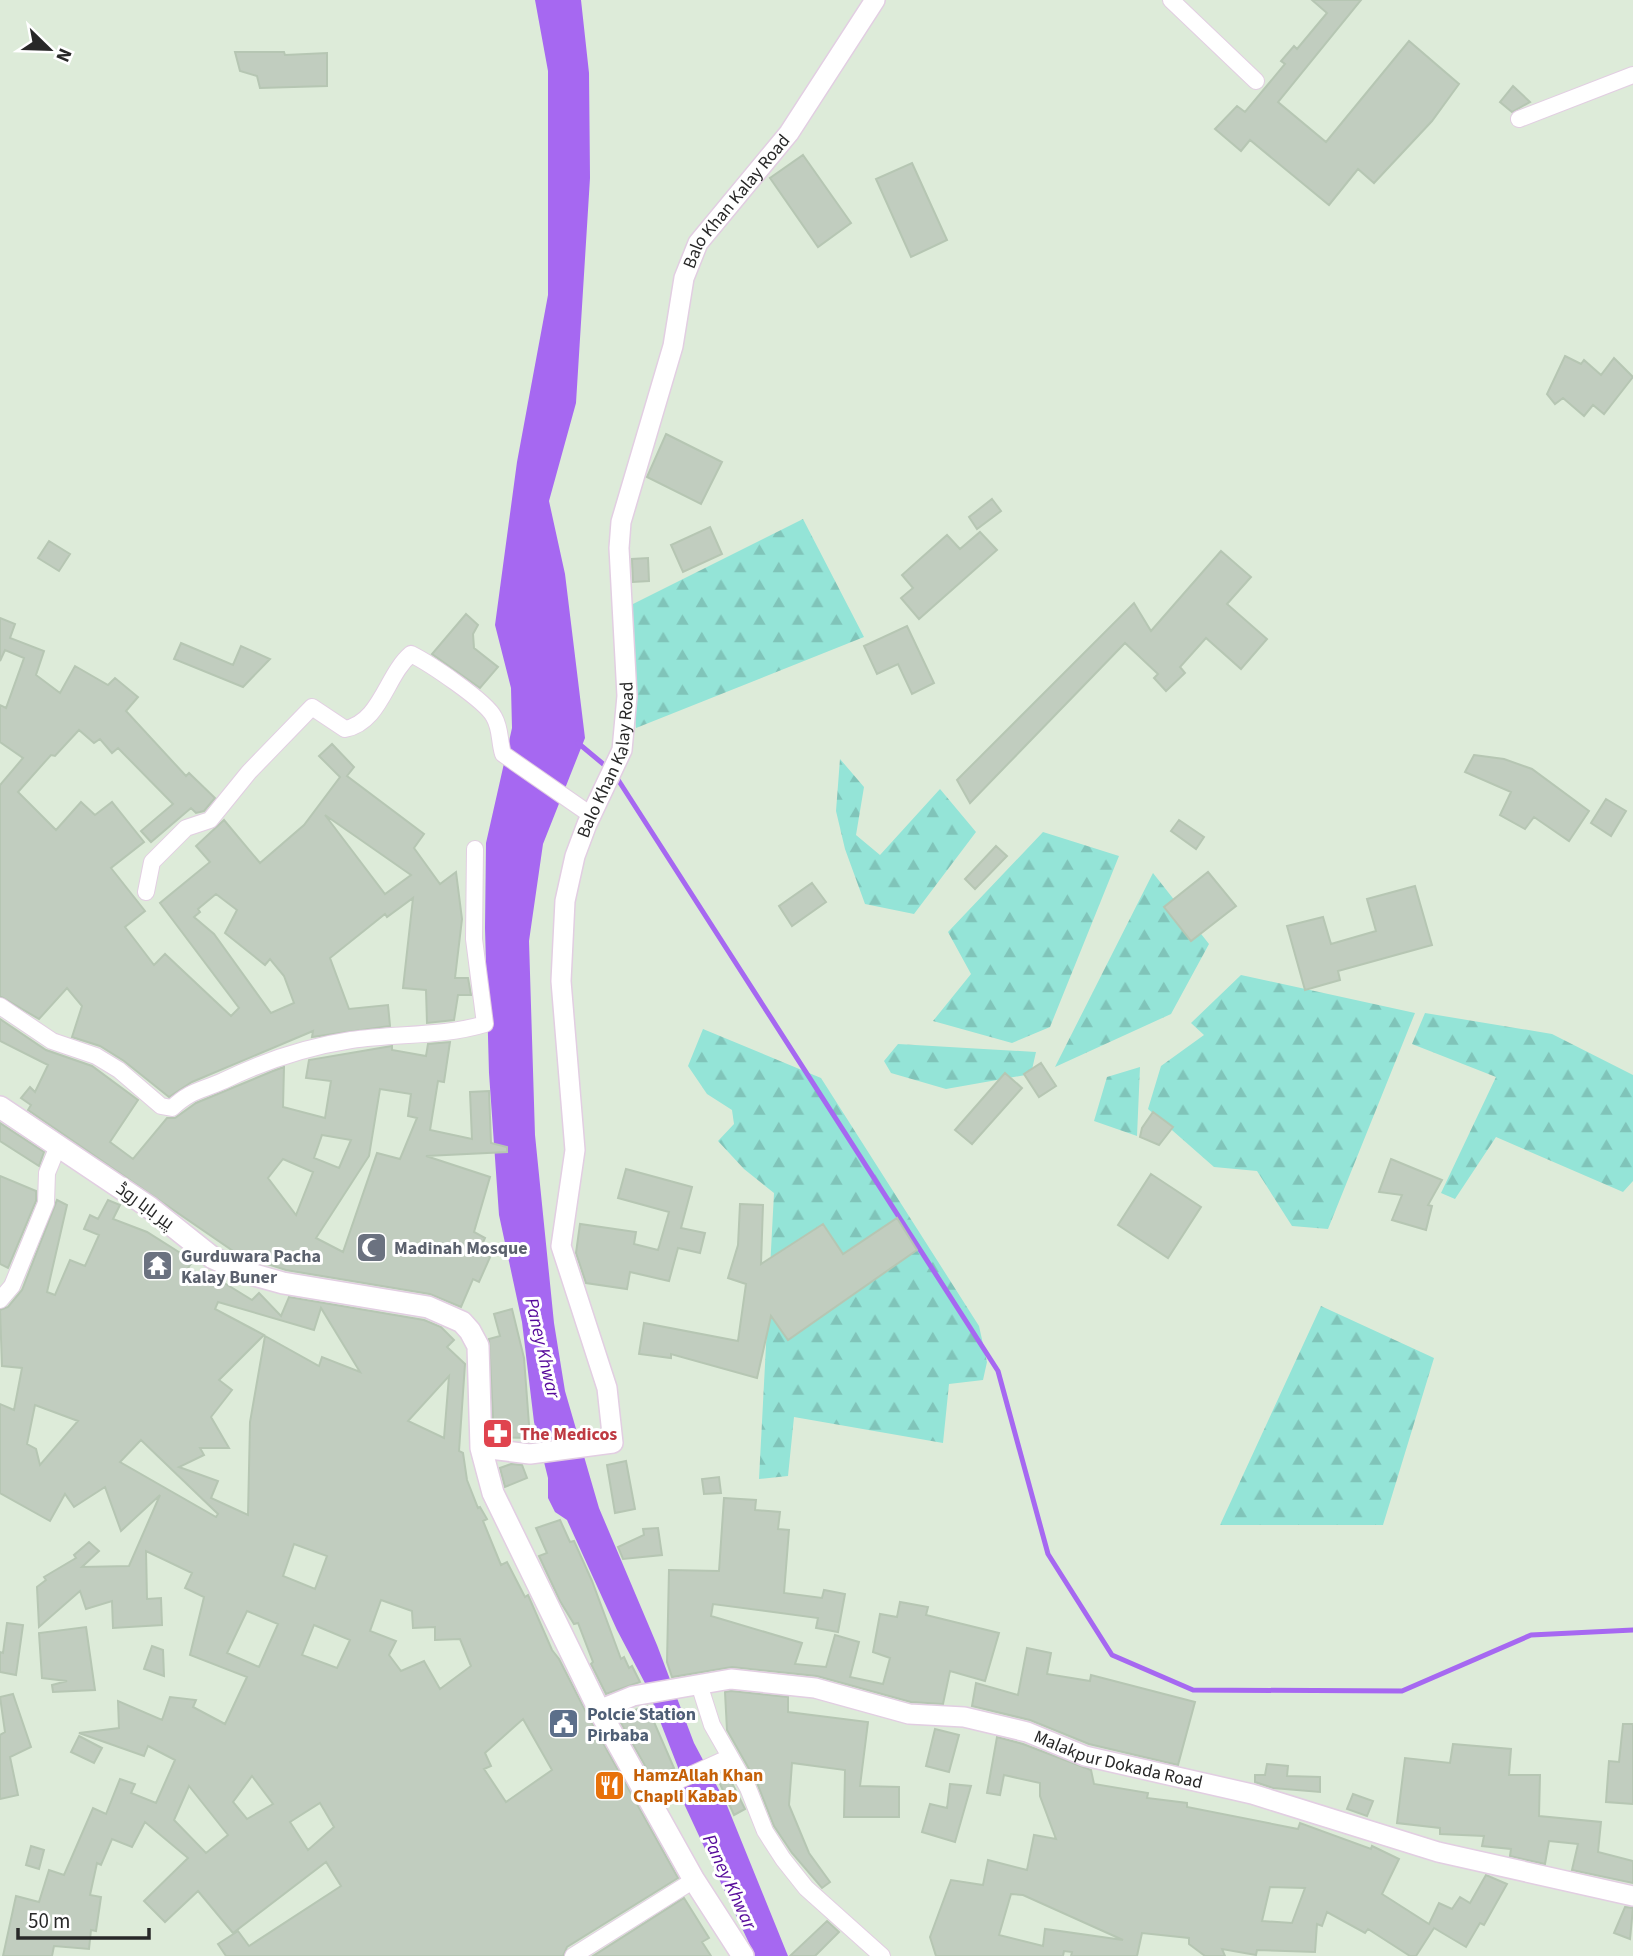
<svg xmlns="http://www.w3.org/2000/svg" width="1633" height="1956" viewBox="0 0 1633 1956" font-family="'Source Sans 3',Cairo,sans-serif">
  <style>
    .forest { fill: url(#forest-firs) }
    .water { fill: #a668f1 }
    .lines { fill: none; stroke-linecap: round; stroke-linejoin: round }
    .stream { stroke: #a668f1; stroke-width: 5 }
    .building { fill: #c1cdbf; stroke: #b6c6b3; stroke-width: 2; fill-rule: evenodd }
    .minor-casing { stroke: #e2cee2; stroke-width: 18 }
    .tertiary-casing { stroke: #e2cee2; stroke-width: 22 }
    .secondary-casing { stroke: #e2cee2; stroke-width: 24 }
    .minor { stroke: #fff; stroke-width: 16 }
    .tertiary { stroke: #fff; stroke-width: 19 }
    .secondary { stroke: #fff; stroke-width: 21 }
    .labels { text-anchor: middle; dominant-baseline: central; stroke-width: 6; stroke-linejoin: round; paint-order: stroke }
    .street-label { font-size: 18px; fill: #282828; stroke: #fff }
    .worship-label { font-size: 18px; font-weight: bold; fill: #5b616d; stroke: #fff; text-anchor: start }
    .health-label { font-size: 18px; font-weight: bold; fill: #be3a42; stroke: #fff; text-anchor: start }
    .service-label { font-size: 18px; font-weight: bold; fill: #4e5e75; stroke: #fff; text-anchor: start }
    .food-label { font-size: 18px; font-weight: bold; fill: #c56008; stroke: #fff; text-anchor: start }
    .water-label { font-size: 19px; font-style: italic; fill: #560a9a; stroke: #fff }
  </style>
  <defs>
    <pattern id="forest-firs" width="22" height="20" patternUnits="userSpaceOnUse" patternTransform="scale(1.75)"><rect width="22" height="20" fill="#94e4d7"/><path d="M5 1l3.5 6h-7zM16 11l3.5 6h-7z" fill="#80c4b9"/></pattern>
  </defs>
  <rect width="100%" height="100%" fill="#ddebd9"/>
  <!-- forest -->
  <path class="forest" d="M803 519 864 637 636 728 625 608Z
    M840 759 864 787 856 835 880 855 940 789 976 832 914 914 865 904 845 849 836 811Z
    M1043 832 1119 856 1050 1027 1012 1043 933 1021 971 974 948 932Z
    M1153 873 1209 944 1171 1014 1055 1067Z
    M1241 975 1415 1013 1328 1229 1292 1226 1257 1171 1214 1167 1148 1109 1161 1066 1204 1035 1191 1023Z
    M1425 1013 1552 1034 1633 1075V1181L1623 1192 1496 1137 1455 1199 1441 1193 1496 1077 1412 1044Z
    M703 1029 821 1078 979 1326 987 1362 983 1380 949 1384 943 1443 794 1417 788 1476 759 1479 774 1193 744 1169 718 1141 734 1124 732 1110 707 1094 688 1066Z
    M898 1044 1036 1052 1031 1074 946 1089 891 1073 884 1061Z
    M1140 1067 1137 1136 1094 1121 1107 1077Z
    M1321 1306 1434 1358 1383 1525H1220Z"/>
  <!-- water -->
  <path class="water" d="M535 0H581L589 73 590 178 576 403 549 501 565 574 585 738 543 844 529 941 535 1135 554 1323 565 1391 599 1508 657 1645 694 1743 726 1803 788 1956H755L672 1778 679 1770 646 1685 617 1630 567 1520 555 1512 548 1498V1478L534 1422 522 1322 499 1215 489 1073 485 928 486 843 512 728 511 688 495 625 517 462 548 295V71Z"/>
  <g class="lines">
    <!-- stream -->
    <path class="stream" d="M578 743 608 768
      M615 775 998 1371 1048 1554 1112 1655 1193 1690 1402 1691 1531 1635 1633 1630"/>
  </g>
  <!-- building -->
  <path class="building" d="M1312 0H1361L1278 102 1326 142 1409 41 1459 84 1432 121 1374 183 1358 169 1329 205 1250 140 1241 151 1215 129 1237 106 1245 112 1285 64 1281 61 1294 46 1297 49 1327 13Z
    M235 52H284L285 55 327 53V86L260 88 257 76 240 71Z
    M1513 86 1530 102 1512 112 1500 102Z
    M803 155 851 223 818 247 770 178Z
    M912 163 947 240 911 257 876 179Z
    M1565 356 1581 364 1584 360 1601 375 1614 358 1633 377 1604 414 1593 405 1584 416 1563 398 1555 404 1547 394Z
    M666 434 722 462 701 504 647 477Z
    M992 499 1001 511 977 529 969 517Z
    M710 527 722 554 683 572 671 545Z
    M980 532 997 550 919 619 901 598 913 588 902 575 947 535 960 549Z
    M49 541 70 554 59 571 38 558Z
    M1221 551 1251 577 1227 604 1267 639 1241 669 1206 638 1180 667 1185 673 1166 691 1154 678 1158 674 1125 643 970 803 957 780 1134 603 1151 631Z
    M648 558 649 581 633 582 632 559Z
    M466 614 478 625 473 634 474 648 498 667 480 688 432 654Z
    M0 618 15 624 10 638 44 651 36 675 60 693 75 666 108 685 115 678 138 697 126 711 186 776 189 773 215 798 204 811 196 813 191 808 151 842 141 831 173 804 118 748 112 753 100 739 94 743 79 730 55 756 51 755 18 792 56 830 81 802 95 815 112 802 144 842 111 868 145 911 125 927 154 965 165 954 231 1016 239 1008 160 903 210 862 196 846 224 820 260 863 304 825 340 777 319 756 332 744 354 767 347 776 424 834 414 848 440 884 456 872 462 919 455 978H468L471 995H458L454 1020 427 1023 426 990 403 988 413 898 387 917 385 914 330 958 349 1009 388 1005 390 1026 312 1037 313 1031 192 1082 169 1097 124 1061 100 1046 72 1037 82 1006 67 988 39 1019 0 996V785L23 758 0 742V705L6 708 24 658 5 650 0 661ZM325 815 411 875 385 894ZM216 894 237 910 225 933 265 965 270 959 284 976 294 1003 271 1013 214 934 194 917 200 912 198 909Z
    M907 626 934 683 912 694 898 664 877 674 864 646Z
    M181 643 233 665 241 646 270 659 243 687 174 659Z
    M1474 755 1504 759 1532 769 1589 811 1569 841 1534 817 1525 829 1500 815 1511 792 1465 772Z
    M1606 799 1626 811 1611 836 1591 823Z
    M1179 820 1204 837 1196 849 1171 831Z
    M996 846 1007 856 975 889 965 879Z
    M1208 872 1236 906 1191 941 1164 907Z
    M812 883 826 902 792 926 779 906Z
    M1415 886 1432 945 1338 971 1340 980 1305 990 1287 926 1323 917 1331 944 1376 931 1367 899Z
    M0 1019 46 1050 92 1066 138 1100 110 1142 133 1159 167 1118H175L196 1103 273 1071 284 1067 283 1107 325 1118 331 1081 306 1078 309 1060 392 1046V1050L426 1056 428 1044 450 1042 444 1082 438 1081 430 1130 472 1139 470 1092 489 1091 491 1143 507 1147V1152L426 1156 490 1177 474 1232 485 1238 480 1249 491 1255 479 1282 473 1279 461 1307 430 1294 286 1270 239 1255 28 1110 31 1105 21 1098 30 1087 35 1092 48 1065 0 1041ZM380 1089 411 1094 408 1116 417 1118 400 1159 377 1153 343 1252 316 1238 369 1156ZM322 1135 351 1140 339 1168 314 1158ZM283 1159 313 1172 296 1215 268 1178Z
    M1041 1063 1056 1086 1039 1097 1024 1074Z
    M1005 1073 1022 1088 972 1144 955 1130Z
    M1153 1112 1173 1127 1159 1145 1140 1137 1142 1128Z
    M0 1123 44 1152 39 1166 0 1141Z
    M1391 1159 1442 1180 1428 1205 1432 1206 1426 1230 1392 1220 1402 1195 1379 1192Z
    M626 1169 692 1187 681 1228 705 1233 700 1253 678 1248 669 1281 630 1272 627 1289 586 1283 576 1253 580 1224 636 1232 634 1244 658 1250 669 1212 618 1198Z
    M1151 1174 1201 1207 1168 1258 1118 1225Z
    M0 1176 36 1191V1201L8 1268 0 1264Z
    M57 1200 67 1205 47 1292 55 1295 70 1260 85 1266 99 1235 84 1229 90 1215 98 1219 108 1200 120 1205 113 1219 147 1232 193 1261 188 1268 214 1282 216 1278 252 1300 259 1293 281 1316 289 1297 424 1320 441 1327 454 1340 447 1347 465 1364 459 1451 463 1453 467 1480 478 1508 480 1507 487 1519 483 1521 501 1565 507 1562 525 1597 528 1595 552 1650 559 1659 588 1716 678 1878 567 1947 563 1956H226L218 1944 238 1931 249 1946 341 1886 326 1862 233 1933 198 1891 165 1922 144 1901 188 1858 145 1822 132 1847 112 1839 101 1865 97 1863 90 1895 101 1897 96 1931 91 1930 89 1949 54 1946 52 1956H3L16 1896 39 1902 49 1870 64 1875 93 1808 106 1814 120 1779 135 1784 131 1793 156 1803 175 1760 148 1746 144 1756 79 1733 119 1728 118 1701 162 1720 170 1697 196 1700 193 1707 225 1724 247 1677 190 1655 204 1597 185 1588 192 1573 146 1551 147 1599 161 1598 162 1625 113 1628 112 1601 86 1609 80 1591 39 1627 37 1587 46 1580 44 1577 76 1558 74 1555 89 1542 99 1551 82 1567 129 1566 160 1495 121 1531 105 1487 74 1507 65 1494 50 1521 0 1493V1404L14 1410 22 1368 2 1366 0 1310 8 1307 22 1290ZM218 1302 314 1330 321 1308 360 1372 322 1357 319 1366 265 1336 250 1422 248 1515 211 1498 218 1481 179 1467 204 1455 200 1448H229L211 1417 232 1390 219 1380 264 1335 215 1309ZM449 1376 444 1438 408 1421ZM35 1405 78 1421 40 1465 36 1449 27 1444ZM141 1440 218 1514 216 1517 120 1462ZM294 1544 327 1556 315 1589 283 1576ZM381 1600 412 1611 413 1628 435 1627V1640L460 1639 471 1666 440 1689 424 1661 401 1671 389 1655 396 1641 370 1631ZM247 1611 278 1624 259 1667 227 1653ZM314 1625 350 1640 337 1668 302 1655ZM523 1719 552 1770 506 1802 484 1769 491 1766 485 1753ZM252 1776 273 1804 247 1819 233 1802ZM189 1786 228 1835 206 1853 174 1820ZM320 1803 334 1827 308 1850 290 1822Z
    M740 1204 763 1205 761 1264 823 1224 843 1254 897 1218 917 1250 788 1340 771 1316 757 1378 671 1354V1358L639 1354 644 1323 738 1341 746 1284 728 1278 738 1245Z
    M512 1309 524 1358 530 1438 494 1437 489 1339 500 1336 494 1314Z
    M626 1461 635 1509 615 1513 607 1465Z
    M511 1464 522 1465 527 1478 505 1487 500 1468Z
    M719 1477 721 1493 704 1494 702 1479Z
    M724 1498 756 1500 755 1510 780 1512 778 1529 789 1530 784 1593 822 1598 824 1590 845 1594 838 1632 816 1628 818 1618 713 1604 711 1616 802 1643 795 1664 826 1667 835 1635 859 1642 850 1677 883 1684 890 1658 873 1652 880 1614 897 1617 900 1602 928 1607 926 1615 999 1633 985 1681 950 1671 943 1704 911 1702 817 1676 732 1667 672 1677 667 1662 669 1570 719 1571Z
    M560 1520 570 1542 574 1541 592 1581 621 1659 624 1657 629 1668 632 1666 640 1682 606 1694 591 1664 593 1662 578 1623 574 1624 560 1601 539 1556 547 1553 536 1528Z
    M658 1528 662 1555 623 1559 618 1547 644 1535 643 1529Z
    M7 1623 23 1625 16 1675 0 1672V1652L3 1653Z
    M86 1627 95 1690 53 1692 52 1685 67 1681 42 1678 39 1633Z
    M152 1646 163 1650 164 1676 144 1669Z
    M1027 1648 1051 1653 1047 1674 1090 1681 1091 1675 1195 1702 1178 1765 1089 1744 1030 1720 972 1706 976 1683 1018 1695Z
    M731 1691 788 1697V1712L868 1722 860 1786 899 1787V1817H844L845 1770 792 1763 789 1805 809 1853 830 1882 822 1888 792 1853 774 1826 757 1783 727 1730 725 1692Z
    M13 1694 31 1747 10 1757 18 1795 0 1799V1735L5 1732 0 1697Z
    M647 1706 674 1768 652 1778 617 1716Z
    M1623 1724H1633V1804L1606 1802 1609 1761 1619 1762Z
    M935 1729 959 1735 949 1772 926 1766Z
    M79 1736 102 1748 94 1763 71 1752Z
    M997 1737 1023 1744 1091 1770 1094 1784 1148 1793 1147 1798 1187 1803V1807L1298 1829 1300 1823 1371 1849 1372 1846 1399 1859 1382 1894 1429 1924 1439 1903 1452 1909 1460 1897 1470 1903 1486 1875 1507 1884 1484 1925 1480 1923 1466 1947 1434 1928 1416 1956H1410L1368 1929 1365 1933 1327 1912 1322 1926 1317 1924 1315 1952 1257 1950 1256 1955 1222 1949 1225 1956H1205L1189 1944V1938L1142 1933 1137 1956H1071L1072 1952 1064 1951 1063 1956H936L930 1937 951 1880 983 1885 988 1860 1027 1870 1034 1835 1056 1839 1040 1796V1783L1004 1775 1000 1795 987 1793ZM1270 1887 1305 1888 1292 1923 1262 1921ZM1011 1894 1023 1895 1123 1940 1045 1929 1043 1946 999 1935Z
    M1453 1744 1511 1749 1509 1775H1540L1539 1816 1601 1822 1598 1852 1633 1861V1883L1572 1870 1578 1844 1549 1841 1545 1864 1510 1856 1511 1849 1482 1846 1484 1836 1440 1834V1828L1397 1823 1405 1758 1450 1763Z
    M1267 1764 1288 1766 1287 1776 1320 1777V1792L1273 1788 1255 1782V1775H1265Z
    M726 1771 745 1809 734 1815 716 1775Z
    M950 1784 971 1786 955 1842 922 1832 930 1804 947 1808Z
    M1353 1794 1373 1801 1367 1816 1347 1809Z
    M31 1846 44 1850 39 1869 26 1865Z
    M684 1898 709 1938 702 1942 711 1956H593Z
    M1625 1907 1633 1908 1630 1939 1614 1933Z
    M827 1921 839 1932 815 1956H790Z"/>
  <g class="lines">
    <defs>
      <path id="minor" d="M1171 0 1256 81
        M1519 119 1633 75
        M146 892 152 862 186 828 210 820 249 772 312 707 345 729C381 722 386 675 411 654 429 663 486 701 494 717 501 729 499 741 503 754L591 815
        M0 1006 52 1041 96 1056 119 1070 161 1106 172 1108C191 1090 201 1091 223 1081 264 1061 306 1047 351 1040 396 1033 442 1037 485 1024L474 939 475 849
        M0 1300 12 1286 46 1203 47 1173 58 1146
        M699 1684 712 1725 748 1788 765 1831 783 1859 806 1888 882 1956
        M647 1795 730 1757
        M573 1956 694 1880"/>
      <g id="tertiary">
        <path id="s1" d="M481 1448 530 1454 613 1443 607 1388 561 1246 575 1150 561 981 565 901 575 856 587 824 622 750 627 696 619 548 621 522 673 346 684 278 698 243 789 133 875 0"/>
        <path id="s2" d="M599 1710 633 1696 731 1679 815 1688 909 1714 964 1717 1027 1732 1085 1756 1252 1794 1438 1852 1633 1896"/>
      </g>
      <path id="secondary" d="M0 1107 149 1207 213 1258 247 1273 283 1283 428 1307 462 1322 470 1331 478 1346 481 1448 493 1493 599 1710 694 1880 743 1956"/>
    </defs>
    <!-- minor casing -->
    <use href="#minor" class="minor-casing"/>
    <!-- tertiary casing -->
    <use href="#tertiary" class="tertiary-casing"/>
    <!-- secondary casing -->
    <use href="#secondary" class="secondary-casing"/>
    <!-- minor -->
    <use href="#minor" class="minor"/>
    <!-- tertiary -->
    <use href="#tertiary" class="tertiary"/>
    <!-- secondary -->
    <use href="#secondary" class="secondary"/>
  </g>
  <!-- icons -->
  <defs>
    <symbol id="mosque-square" viewBox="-11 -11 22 22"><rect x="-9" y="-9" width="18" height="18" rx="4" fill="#6b7280" stroke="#fff"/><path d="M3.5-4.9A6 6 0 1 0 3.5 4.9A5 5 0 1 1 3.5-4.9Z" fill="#fff"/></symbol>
    <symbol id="temple-square" viewBox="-11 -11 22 22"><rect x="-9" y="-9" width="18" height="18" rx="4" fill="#6b7280" stroke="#fff"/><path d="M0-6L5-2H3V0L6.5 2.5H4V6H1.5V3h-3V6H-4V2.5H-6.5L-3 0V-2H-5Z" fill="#fff"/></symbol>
    <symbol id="pharmacy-square" viewBox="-11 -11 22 22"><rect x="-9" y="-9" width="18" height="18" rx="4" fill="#e0444e" stroke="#fff"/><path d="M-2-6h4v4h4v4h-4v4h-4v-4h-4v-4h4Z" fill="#fff"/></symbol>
    <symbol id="civic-square" viewBox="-11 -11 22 22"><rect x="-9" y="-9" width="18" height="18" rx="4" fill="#5c6f8a" stroke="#fff"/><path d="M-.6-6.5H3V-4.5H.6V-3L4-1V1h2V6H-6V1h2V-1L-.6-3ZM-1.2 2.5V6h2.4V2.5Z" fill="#fff"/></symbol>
    <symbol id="restaurant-square" viewBox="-11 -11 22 22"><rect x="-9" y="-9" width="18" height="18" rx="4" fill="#e8710a" stroke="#fff"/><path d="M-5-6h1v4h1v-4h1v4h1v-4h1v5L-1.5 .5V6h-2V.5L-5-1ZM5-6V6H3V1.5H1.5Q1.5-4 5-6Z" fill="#fff"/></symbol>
  </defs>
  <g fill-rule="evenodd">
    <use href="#mosque-square" x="354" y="1230" width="35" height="35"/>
    <use href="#temple-square" x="140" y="1248" width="35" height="35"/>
    <use href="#pharmacy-square" x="480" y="1416" width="35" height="35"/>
    <use href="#civic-square" x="546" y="1706" width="35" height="35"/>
    <use href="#restaurant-square" x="592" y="1768" width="35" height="35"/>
  </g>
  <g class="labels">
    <!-- street labels -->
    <g class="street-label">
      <text stroke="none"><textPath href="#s1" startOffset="1421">Balo Khan Kalay Road</textPath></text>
      <text stroke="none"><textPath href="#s1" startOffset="833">Balo Khan Kalay Road</textPath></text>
      <text transform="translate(145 1206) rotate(36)">پیر بابا روڈ</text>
      <text stroke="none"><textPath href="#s2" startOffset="534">Malakpur Dokada Road</textPath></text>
    </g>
    <!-- worship labels -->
    <g class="worship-label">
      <text x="394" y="1248">Madinah Mosque</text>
      <text x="181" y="1256">Gurduwara Pacha<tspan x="181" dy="21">Kalay Buner</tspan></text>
    </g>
    <!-- health labels -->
    <g class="health-label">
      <text x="520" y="1434">The Medicos</text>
    </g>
    <!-- service labels -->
    <g class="service-label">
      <text x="587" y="1714">Polcie Station<tspan x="587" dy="21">Pirbaba</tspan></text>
    </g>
    <!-- food labels -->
    <g class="food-label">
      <text x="633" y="1775">HamzAllah Khan<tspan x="633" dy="21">Chapli Kabab</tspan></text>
    </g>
    <!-- water labels -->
    <g class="water-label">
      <text transform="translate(542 1348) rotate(77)">Paney Khwar</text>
      <text transform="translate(729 1882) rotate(65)">Paney Khwar</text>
    </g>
  </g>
  <!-- north arrow -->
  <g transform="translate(49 49) rotate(113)" stroke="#ffffff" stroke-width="5" paint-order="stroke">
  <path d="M0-5L12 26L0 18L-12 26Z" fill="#282828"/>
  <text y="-10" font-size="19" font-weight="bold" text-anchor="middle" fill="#282828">N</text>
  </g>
  <!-- scale -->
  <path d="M18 1928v10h131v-10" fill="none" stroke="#282828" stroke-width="3.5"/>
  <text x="28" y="1928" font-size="21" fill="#282828" stroke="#ffffff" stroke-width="5" paint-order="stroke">50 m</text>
</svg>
